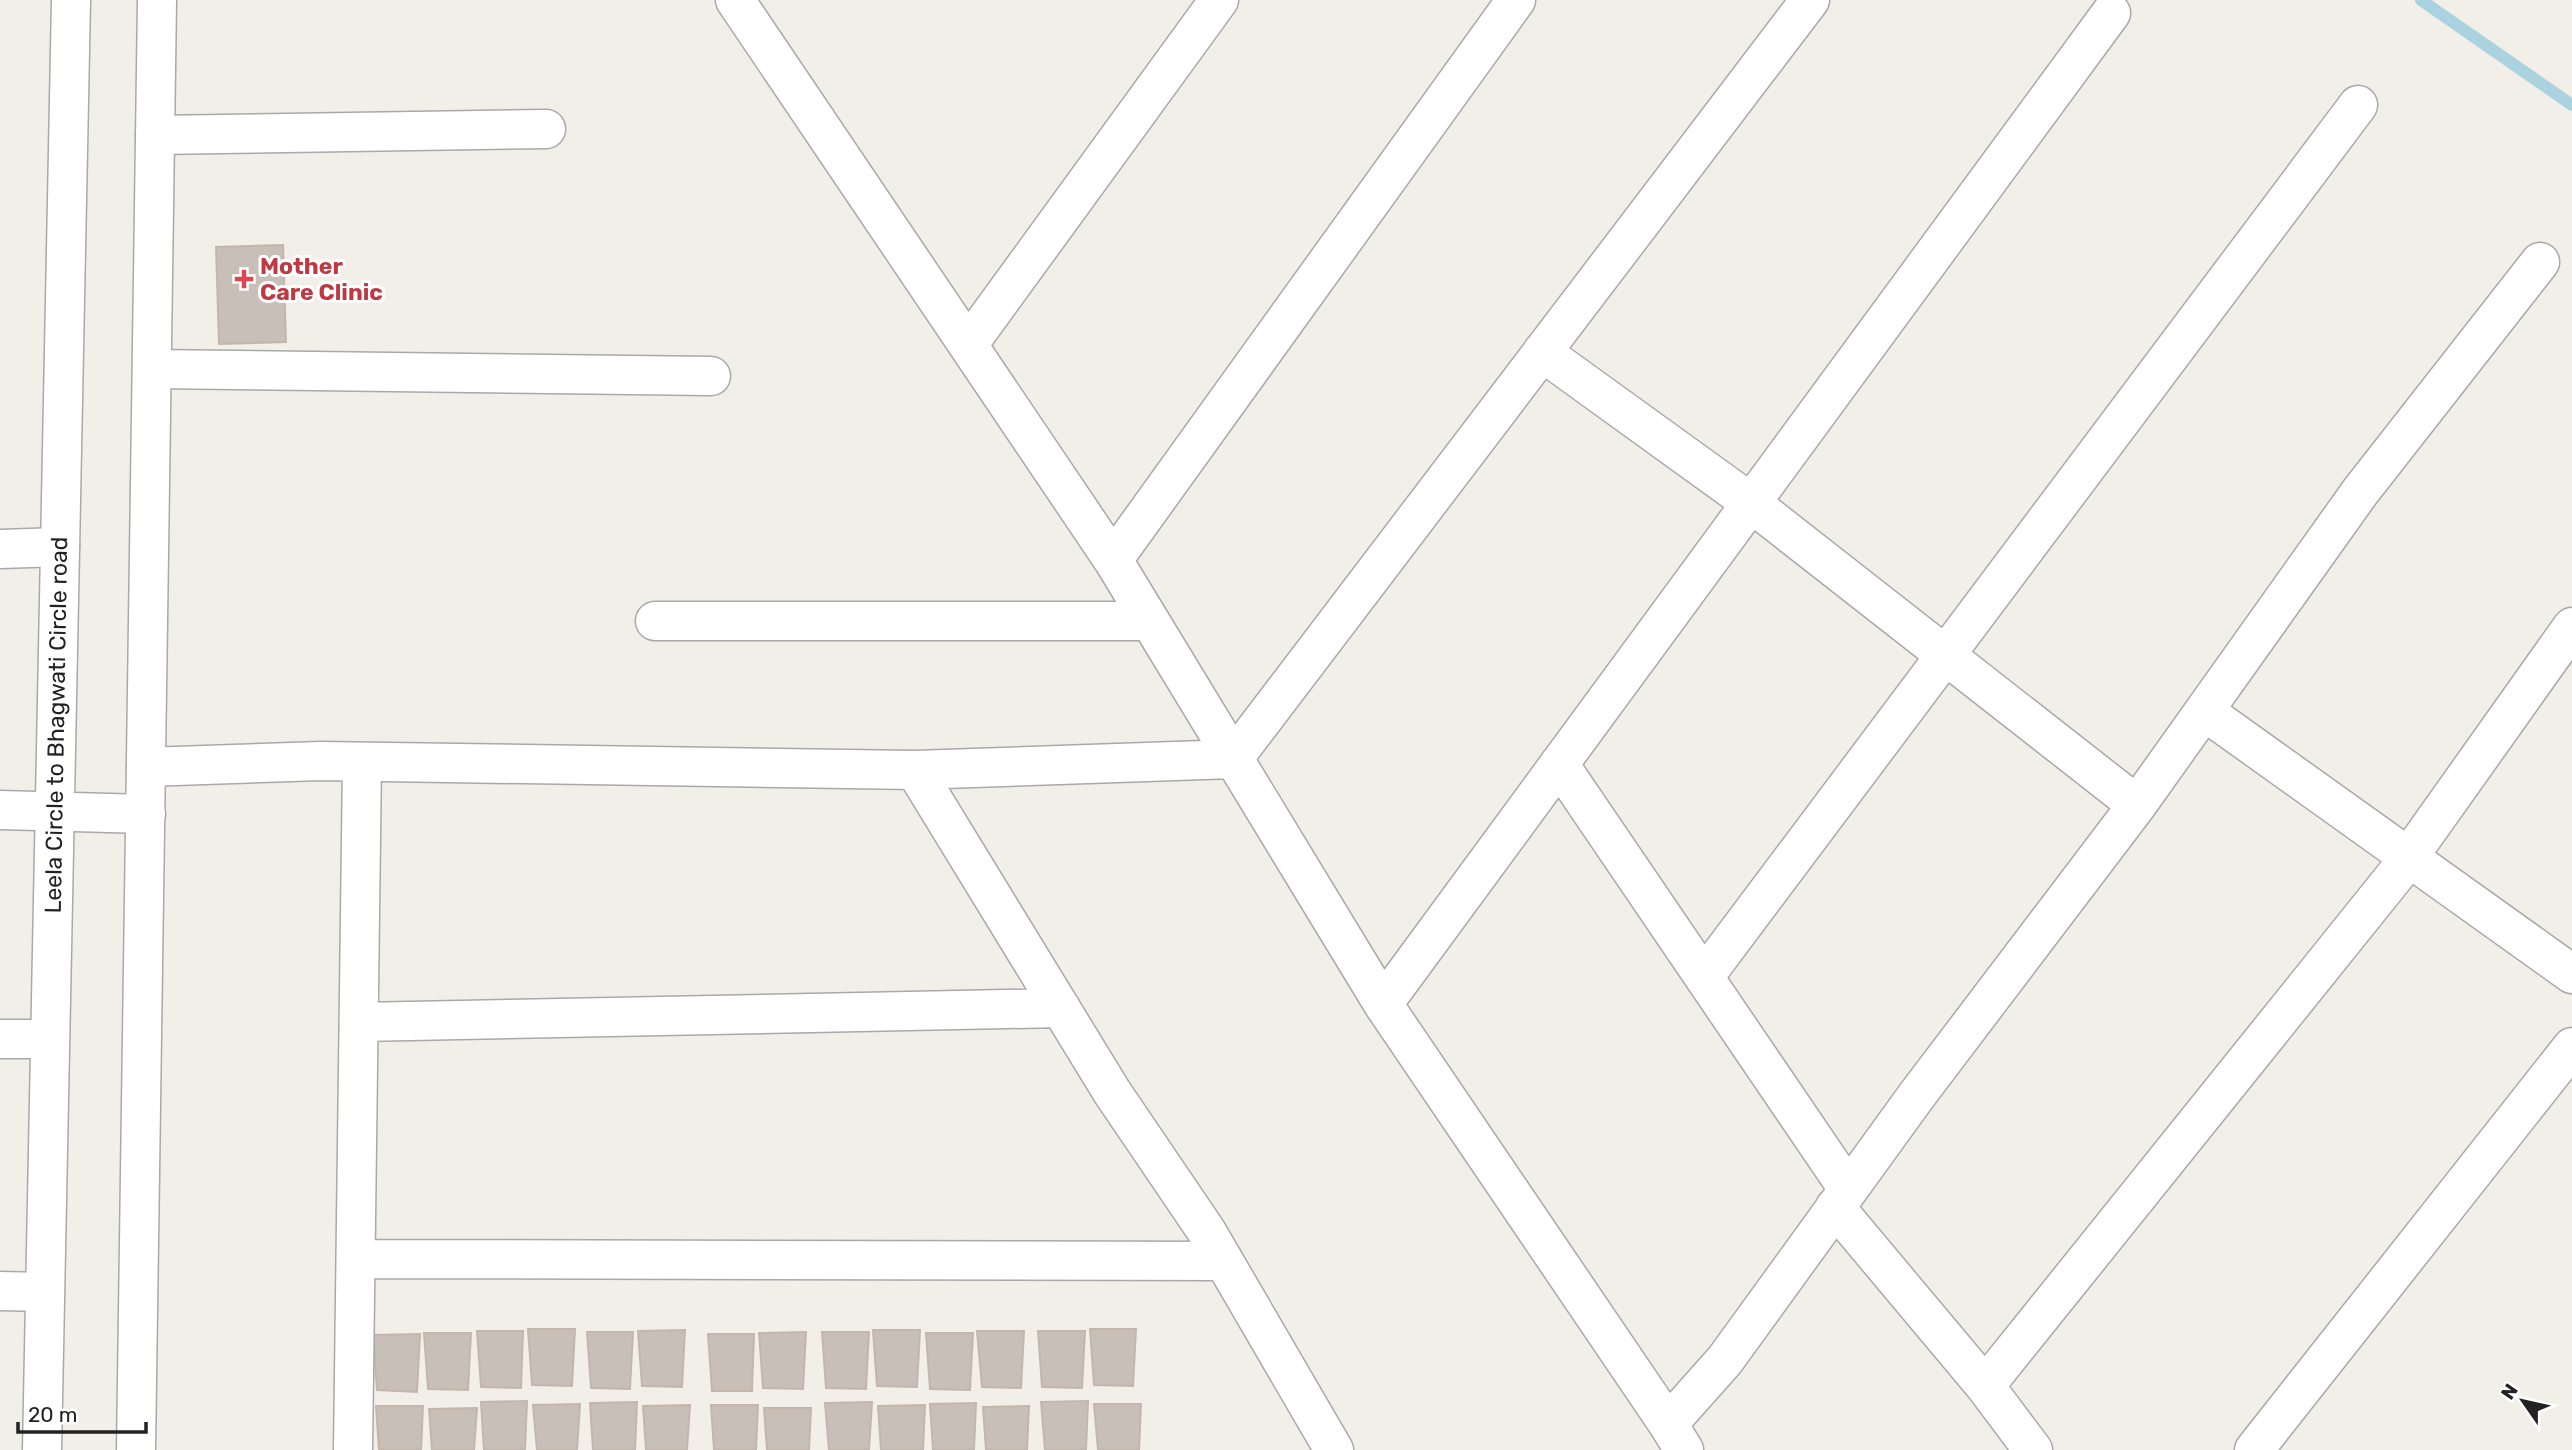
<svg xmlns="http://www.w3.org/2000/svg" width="2572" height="1450" viewBox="0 0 2572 1450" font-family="Rubik,sans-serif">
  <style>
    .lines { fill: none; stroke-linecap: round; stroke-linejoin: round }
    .stream { stroke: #aad3df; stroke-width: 12 }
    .building { fill: #c7bfb8; stroke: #c4b6ab; stroke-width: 2 }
    .minor-casing { stroke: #a9a9a9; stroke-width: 41 }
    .tertiary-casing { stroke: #a9a9a9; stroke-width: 41 }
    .minor { stroke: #fff; stroke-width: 38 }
    .tertiary { stroke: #fff; stroke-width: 38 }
    .health-dot { fill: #e0444e; stroke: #fff; stroke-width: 2.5 }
    .labels { text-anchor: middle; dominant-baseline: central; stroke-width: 6; stroke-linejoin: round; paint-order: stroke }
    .health-label { font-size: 23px; font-weight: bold; fill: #be3a42; stroke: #fff; text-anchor: start }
    .street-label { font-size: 23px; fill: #222; stroke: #fff }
  </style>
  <rect width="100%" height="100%" fill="#f2efe9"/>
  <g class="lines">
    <!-- stream -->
    <path class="stream" d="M2421 0 2572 105"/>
  </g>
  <!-- building -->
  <path class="building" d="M283 245 286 342 219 344 216 247Z
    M528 1329H575L572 1386 532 1385Z
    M1090 1329H1136L1133 1386 1094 1385Z
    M685 1330 682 1387 642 1386 638 1331Z
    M873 1330H920L917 1387 877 1386Z
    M477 1331H523L521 1388 481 1387Z
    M977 1331H1024L1021 1388 982 1387Z
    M1038 1331H1085L1082 1388 1042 1387Z
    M587 1332H633L630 1389 591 1388Z
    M806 1332 803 1389 763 1388 759 1333Z
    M822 1332H869L866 1389 826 1388Z
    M424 1333H471L468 1390 428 1389Z
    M926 1333H973L970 1390 930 1389Z
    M420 1334 417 1392 377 1390 373 1335Z
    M708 1334H754L752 1391H712Z
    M527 1401 525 1450H484L481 1402Z
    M1088 1401 1086 1450H1045L1041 1402Z
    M637 1402 635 1450H593L590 1403Z
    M872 1402 869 1450H829L825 1403Z
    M976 1403 974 1450H933L930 1404Z
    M580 1404 577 1450H537L533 1405Z
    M1094 1404H1141L1139 1450H1098Z
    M690 1405 687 1450H646L643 1406Z
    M711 1405H758L756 1450H714Z
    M925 1405 923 1450H881L878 1406Z
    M376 1406H423L421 1450H379Z
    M1029 1406 1027 1450H986L983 1407Z
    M477 1408 474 1450H432L429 1409Z
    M764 1408H811L809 1450H767Z"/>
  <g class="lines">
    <defs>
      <path id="minor" d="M735 0 1113 560 1383 1004 1668 1424
        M155 135 546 129
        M968 345 1219 0
        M1542 352 1751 503 2137 805
        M152 369 711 376
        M0 549 60 547
        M1113 560 1516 0
        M655 621H1150
        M2204 711 2572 974
        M1559 764 1848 1189
        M146 767 320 761 915 770 1233 759 1810 0
        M915 770 1112 1092 1207 1232 1334 1450
        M0 810 146 814
        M1704 977 2358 105
        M1383 1004 2111 13
        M359 1022 1061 1008
        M0 1039H49
        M1835 1207 1985 1386 2398 872 2572 627
        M356 1259 1224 1261
        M0 1291 44 1292
        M1985 1386 2033 1450
        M353 1450 362 762
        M1684 1450 1668 1424 1725 1360 1917 1095 2137 805 2360 492 2540 262
        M2254 1450 2572 1047"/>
      <path id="tertiary" d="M42 1450 71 0
        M136 1450 157 0"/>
    </defs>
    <!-- minor casing -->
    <use href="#minor" class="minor-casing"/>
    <!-- tertiary casing -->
    <use href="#tertiary" class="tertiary-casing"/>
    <!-- minor -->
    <use href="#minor" class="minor"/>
    <!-- tertiary -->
    <use href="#tertiary" class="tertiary"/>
  </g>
  <!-- markers -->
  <path class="health-dot" d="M240.5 268.5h7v7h7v7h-7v7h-7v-7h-7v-7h7z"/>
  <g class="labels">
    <!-- health labels -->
    <g class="health-label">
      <text x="260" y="266">Mother<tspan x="260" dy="26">Care Clinic</tspan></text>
    </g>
    <!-- street labels -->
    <g class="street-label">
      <text transform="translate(56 725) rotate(-89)">Leela Circle to Bhagwati Circle road</text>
    </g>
  </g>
  <!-- north arrow -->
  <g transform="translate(2523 1401) rotate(304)" stroke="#ffffff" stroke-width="5" paint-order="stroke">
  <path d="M0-5L12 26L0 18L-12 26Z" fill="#222222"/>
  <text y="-10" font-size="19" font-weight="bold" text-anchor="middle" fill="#222222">N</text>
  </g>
  <!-- scale -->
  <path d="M18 1422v10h128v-10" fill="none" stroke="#222222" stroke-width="3.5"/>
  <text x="28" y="1422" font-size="21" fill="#222222" stroke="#ffffff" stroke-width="5" paint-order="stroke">20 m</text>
</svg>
